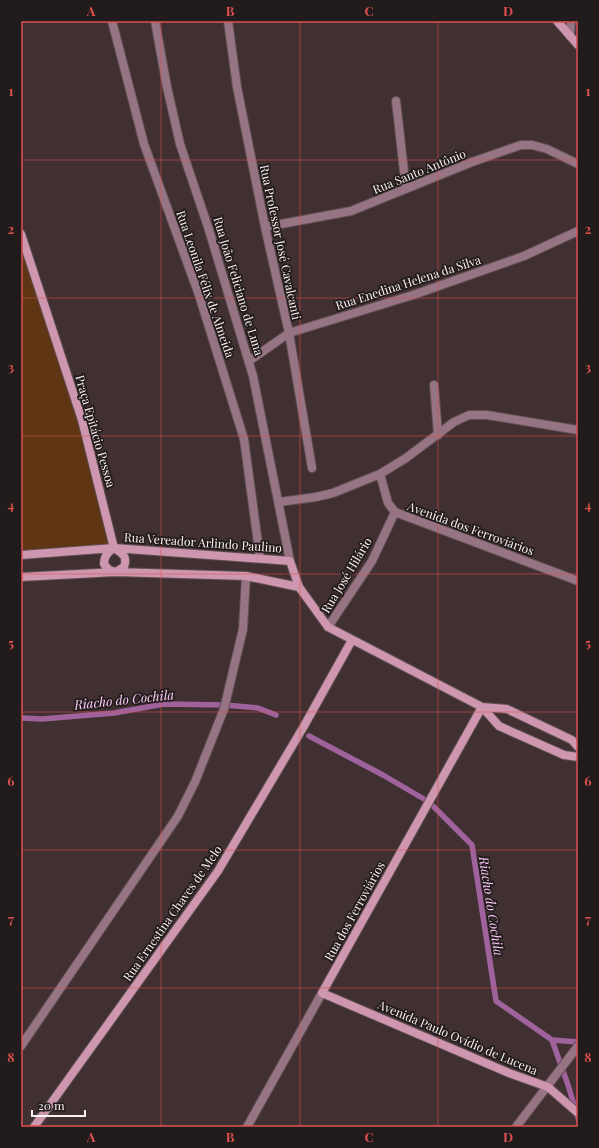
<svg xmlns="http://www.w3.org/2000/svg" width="599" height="1148" viewBox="0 0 599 1148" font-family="'Playfair Display',serif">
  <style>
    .green { fill: #5f3514 }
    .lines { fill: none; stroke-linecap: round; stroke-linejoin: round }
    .stream { stroke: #9f629c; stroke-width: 5.5 }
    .street-casing { stroke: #5f4f51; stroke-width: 10 }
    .secondary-casing { stroke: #5f4f51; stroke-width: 10 }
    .street { stroke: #977483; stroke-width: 8 }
    .secondary { stroke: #ce96af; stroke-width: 8 }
    .grid { fill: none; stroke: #de5050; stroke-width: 1; stroke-opacity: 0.55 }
    .labels { text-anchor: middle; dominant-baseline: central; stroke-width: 3.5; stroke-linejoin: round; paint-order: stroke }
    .street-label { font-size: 12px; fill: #fcf1f1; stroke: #221b1b }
    .water-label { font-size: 13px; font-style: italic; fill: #fdcaf9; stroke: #221b1b }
    .neatline { fill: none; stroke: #de5050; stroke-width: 1.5 }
    .grid-label { font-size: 13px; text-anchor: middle; font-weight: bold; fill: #de5050 }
  </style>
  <rect width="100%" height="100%" fill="#413032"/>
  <!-- green -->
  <path class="green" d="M21 234 82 420 114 548 21 555Z"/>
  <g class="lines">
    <!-- stream -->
    <path class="stream" d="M21 718 42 719 114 713 164 704 225 705 258 708 276 715
      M309 736 383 775 429 802 472 845 496 1001 552 1040 578 1042
      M552 1040 568 1085 578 1118"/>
    <defs>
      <path id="street" d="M112 21 144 144 199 295 244 439 260 558
        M155 21 167 87 180 144 209 230 253 376 290 561
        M228 21 237 87 265 227 289 333 312 468
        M570 36 571 21
        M396 101 406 189
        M265 227 351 211 472 162 521 145H532L547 149 578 164
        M249 361 289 333 413 295 524 256 578 231
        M434 385 438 435
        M380 474 388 503 395 512 578 581
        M279 502 316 497 333 493 380 474 406 458 454 422 469 415H487L578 430
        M328 627 372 561 395 512
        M21 1046 178 816 195 782 224 709 243 629 246 576
        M247 1127 322 993
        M516 1127 578 1046"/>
      <path id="secondary" d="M557 21 578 45
        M21 234 82 420 114 548
        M114 548C122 553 128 556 124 567L116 572 109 570 104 564C104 556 108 552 114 548Z
        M21 555 114 548 290 561 299 587 328 627 482 707 499 726 564 755 578 757
        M21 577 116 572 246 576 299 587
        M482 707 322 993 509 1073 548 1087 578 1113
        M482 707 507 709 572 740 578 747
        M34 1127 218 871 304 726 352 640"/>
    </defs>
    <!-- street casing -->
    <use href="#street" class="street-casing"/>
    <!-- secondary casing -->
    <use href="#secondary" class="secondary-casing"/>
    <!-- street -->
    <use href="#street" class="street"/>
    <!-- secondary -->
    <use href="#secondary" class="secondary"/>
  </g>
  <!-- grid -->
  <path class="grid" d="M161 21V1127M300 21V1127M438 21V1127M21 160H578M21 298H578M21 436H578M21 574H578M21 712H578M21 850H578M21 988H578"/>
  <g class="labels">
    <!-- street labels -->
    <g class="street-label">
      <text transform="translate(419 171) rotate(-22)">Rua Santo Antônio</text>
      <text transform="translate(281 242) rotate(78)">Rua Professor José Cavalcanti</text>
      <text transform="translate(408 282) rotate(-18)">Rua Enedina Helena da Silva</text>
      <text transform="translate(206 284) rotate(71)">Rua Leonila Félix de Almeida</text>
      <text transform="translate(239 286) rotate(73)">Rua João Feliciano de Luna</text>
      <text transform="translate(96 431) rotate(74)">Praça Epitácio Pessoa</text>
      <text transform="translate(471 528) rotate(20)">Avenida dos Ferroviários</text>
      <text transform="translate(203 542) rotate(4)">Rua Vereador Arlindo Paulino</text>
      <text transform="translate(346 575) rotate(-59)">Rua José Hilário</text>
      <text transform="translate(354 911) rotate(-61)">Rua dos Ferroviários</text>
      <text transform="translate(172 913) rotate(-55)">Rua Ernestina Chaves de Melo</text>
      <text transform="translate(458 1037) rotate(23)">Avenida Paulo Ovídio de Lucena</text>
    </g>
    <!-- water labels -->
    <g class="water-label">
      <text transform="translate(124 699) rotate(-6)">Riacho do Cochila</text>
      <text transform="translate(492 906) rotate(81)">Riacho do Cochila</text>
    </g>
  </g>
  <!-- border -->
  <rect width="599" height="1148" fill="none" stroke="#221b1b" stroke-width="44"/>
  <!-- scale -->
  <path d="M32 1110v6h53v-6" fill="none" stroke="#fcf1f1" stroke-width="2"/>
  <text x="38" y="1110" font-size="12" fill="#fcf1f1" stroke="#221b1b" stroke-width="3" paint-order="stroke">20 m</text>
  <rect x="22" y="22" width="555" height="1104" class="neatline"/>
  <g class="grid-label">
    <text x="91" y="16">A</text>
    <text x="230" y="16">B</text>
    <text x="369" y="16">C</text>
    <text x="508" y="16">D</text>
    <text x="11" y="96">1</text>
    <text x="588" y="96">1</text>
    <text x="11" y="234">2</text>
    <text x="588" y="234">2</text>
    <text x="11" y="372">3</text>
    <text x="588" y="372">3</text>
    <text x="11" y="510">4</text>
    <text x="588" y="510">4</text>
    <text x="11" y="648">5</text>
    <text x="588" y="648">5</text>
    <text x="11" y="786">6</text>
    <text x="588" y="786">6</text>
    <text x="11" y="924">7</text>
    <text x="588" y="924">7</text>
    <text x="11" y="1062">8</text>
    <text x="588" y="1062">8</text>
    <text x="91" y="1142">A</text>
    <text x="230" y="1142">B</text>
    <text x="369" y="1142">C</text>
    <text x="508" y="1142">D</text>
  </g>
</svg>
